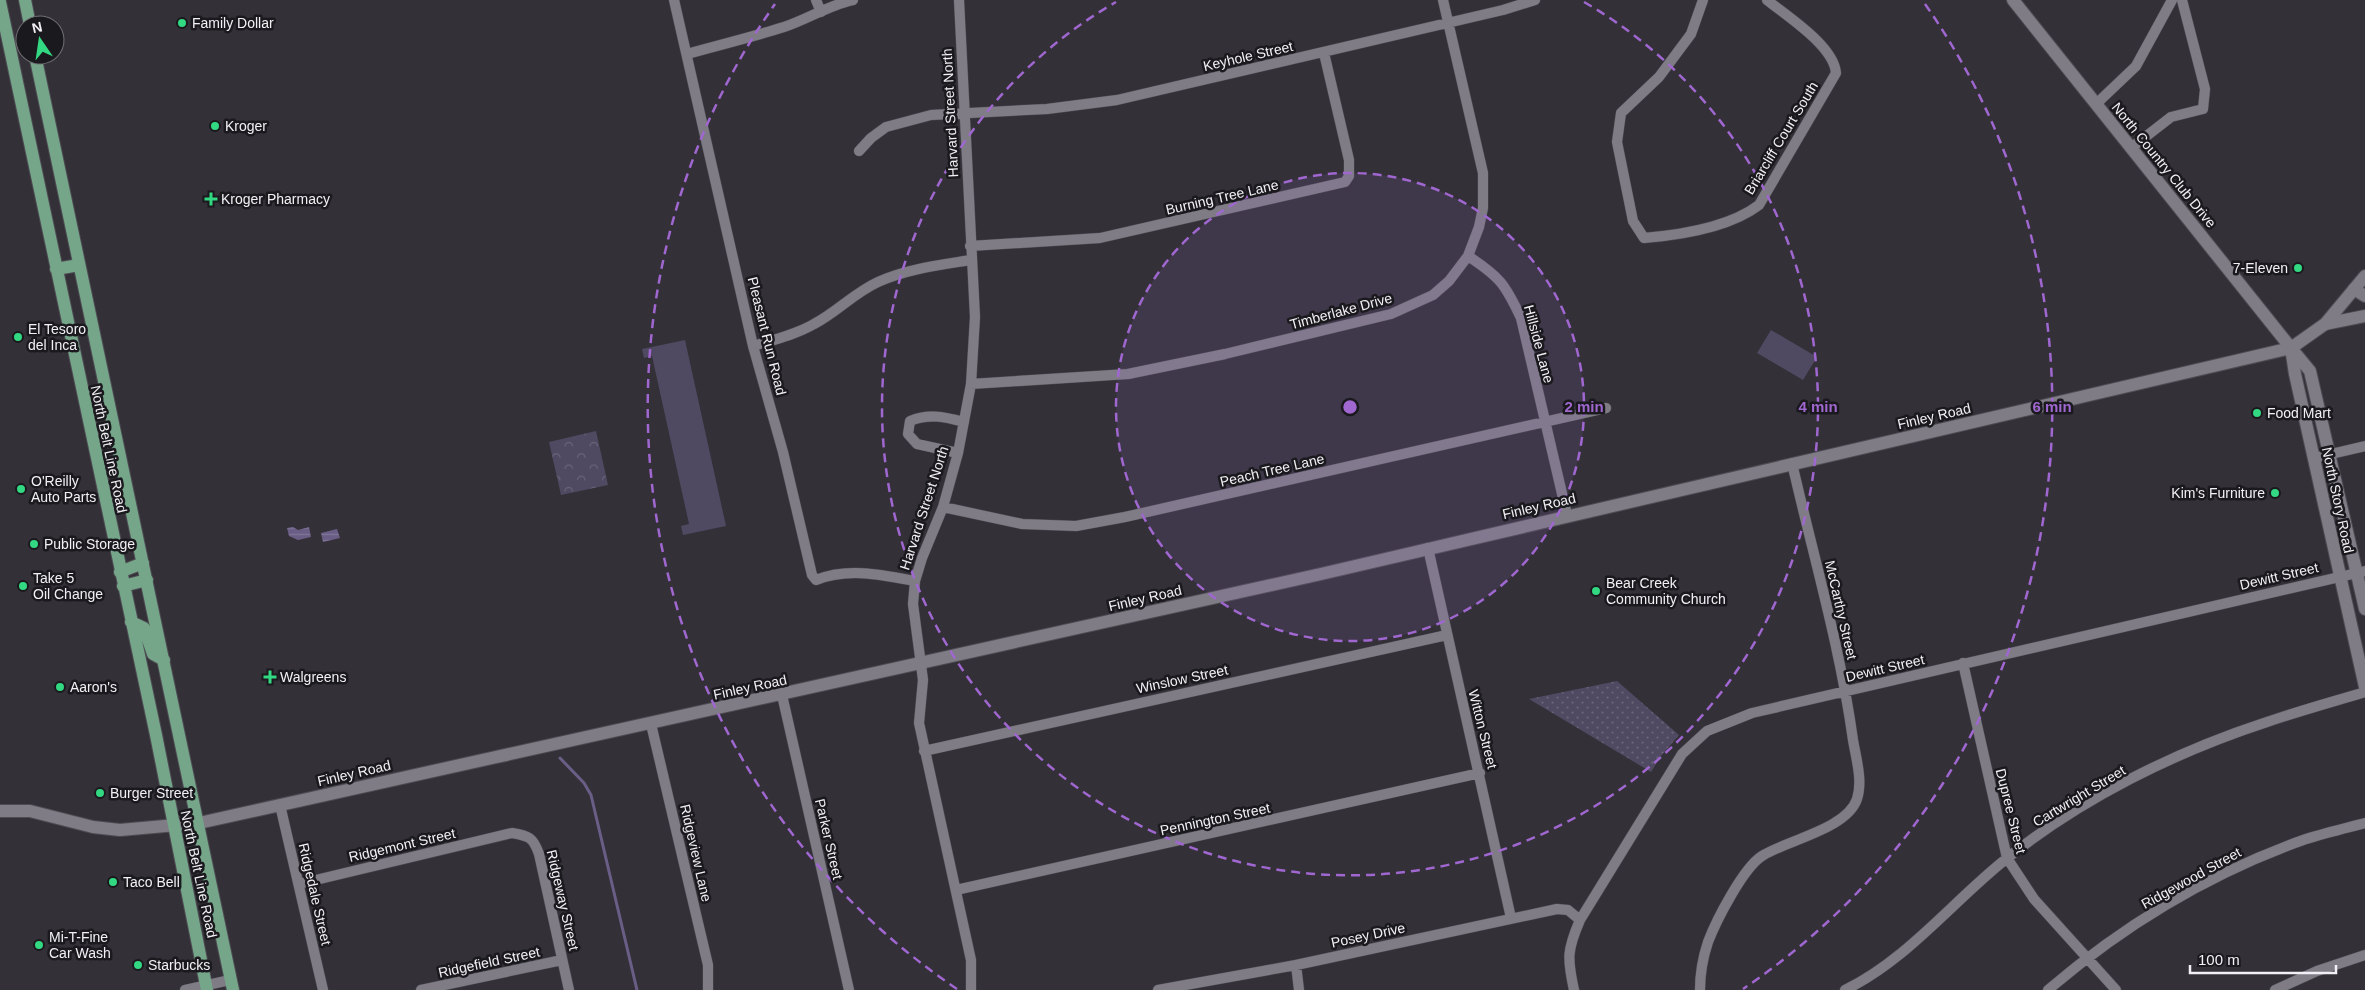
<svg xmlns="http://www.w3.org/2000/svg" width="2365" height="990" viewBox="0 0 2365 990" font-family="Arial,sans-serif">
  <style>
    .grass { fill: #504962 }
    .forest { fill: url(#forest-crowns) }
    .garden { fill: url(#garden-dots) }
    .water { fill: url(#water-rules) }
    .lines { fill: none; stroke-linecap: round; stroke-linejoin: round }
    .stream { stroke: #6a5e86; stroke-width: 3 }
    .minor-casing { stroke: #4e4c53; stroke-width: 11 }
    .tertiary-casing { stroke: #4e4c53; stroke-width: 14 }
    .secondary-casing { stroke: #4e4c53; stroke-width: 14 }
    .primary-casing { stroke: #4e4c53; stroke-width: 14 }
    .minor { stroke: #7f7c86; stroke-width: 10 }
    .tertiary { stroke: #7f7c86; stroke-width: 12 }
    .secondary { stroke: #7f7c86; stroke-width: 12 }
    .primary { stroke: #75a68a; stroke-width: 12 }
    .ring { fill: none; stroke: #9f67cf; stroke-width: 2.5; stroke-dasharray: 9 6 }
    .poi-dot { fill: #33d882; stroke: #1a191d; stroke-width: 2 }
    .labels { text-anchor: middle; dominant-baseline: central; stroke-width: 5; stroke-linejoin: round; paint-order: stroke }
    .poi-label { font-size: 14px; fill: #f2f0f5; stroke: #1a191d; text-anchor: start }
    .street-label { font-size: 14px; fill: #f2f0f5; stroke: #1a191d }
    .centre { fill: #9f67cf; stroke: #1a191d; stroke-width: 2.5 }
    .ring-label { font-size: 15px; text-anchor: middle; font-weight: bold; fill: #9f67cf; stroke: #1a191d; stroke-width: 5; stroke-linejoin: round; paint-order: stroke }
  </style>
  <defs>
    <pattern id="forest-crowns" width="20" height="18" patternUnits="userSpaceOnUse" patternTransform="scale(1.25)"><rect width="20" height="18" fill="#504962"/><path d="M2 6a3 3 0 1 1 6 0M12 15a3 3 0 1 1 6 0" fill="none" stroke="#6a6479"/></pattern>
    <pattern id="garden-dots" width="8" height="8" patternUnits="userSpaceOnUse" patternTransform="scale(1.25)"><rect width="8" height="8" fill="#504962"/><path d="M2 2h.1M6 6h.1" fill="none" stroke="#6a6479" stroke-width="1.8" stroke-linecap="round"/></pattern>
    <pattern id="water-rules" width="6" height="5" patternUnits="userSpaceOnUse" patternTransform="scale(1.25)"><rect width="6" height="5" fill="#6a5e86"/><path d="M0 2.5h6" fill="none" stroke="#807598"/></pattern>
  </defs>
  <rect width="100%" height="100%" fill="#333038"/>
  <!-- grass -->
  <path class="grass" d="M1771 330 1817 357 1803 380 1757 353Z
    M685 340 726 526 683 535 681 526 689 524 652 356 644 358 642 349Z"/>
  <!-- forest -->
  <path class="forest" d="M596 431 608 485 561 495 549 442Z"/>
  <!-- garden -->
  <path class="garden" d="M1617 681 1679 735 1661 756 1651 772 1529 699Z"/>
  <!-- water -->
  <path class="water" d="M293 527 298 530 309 527 311 537 298 540 289 536 287 528Z
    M337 529 340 538 323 542 321 533Z"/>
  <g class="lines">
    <!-- stream -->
    <path class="stream" d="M560 758 584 783 591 795 637 990"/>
    <defs>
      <path id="minor" d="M674 0 753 346 783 452 812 575 816 580C848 567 883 575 915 581
        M816 0 821 12
        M959 0 975 317 971 384 958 453 943 507 922 558 915 581 913 604 923 680 919 723 971 960V990
        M1703 0 1691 34 1659 77 1621 113 1617 142 1633 221 1644 238C1680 235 1730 227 1759 205L1836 73C1834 46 1787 16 1767 0
        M687 54C719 45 752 37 784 27 808 19 829 5 853 0
        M2096 104 2136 66 2172 0
        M2131 148 2171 117 2203 109 2205 89 2182 0
        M859 151 871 138 886 127 931 115 1047 109 1117 100 1503 10 1535 0
        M970 246 1100 238 1345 182 1349 176V160L1324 53
        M1468 256C1500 277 1505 284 1521 318L1567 515
        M753 346C773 340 795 335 814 324 837 312 854 293 878 282 906 269 940 265 971 260
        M971 384 1128 374 1225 354 1391 314 1433 295 1449 281 1468 256 1479 227 1483 208V173L1443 0
        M958 453 917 444 908 434 910 421C929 413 945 417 964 422
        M2314 458 2365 446
        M943 507 1022 524 1076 526 1125 517 1606 408
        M1428 548 1511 918
        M1963 663 2007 858 2034 899 2116 990
        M782 695 849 990
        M651 724 708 965V990
        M924 751 1447 635
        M280 805 323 990
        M299 884 512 833C529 836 533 837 539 854L569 990
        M956 890 1480 773
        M1296 965 1299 990
        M185 990 230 980
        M421 990 562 960
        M1158 990 1296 965 1557 909 1568 910 1580 920
        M1574 990C1567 958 1567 950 1580 920L1682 754 1707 731 1752 713 2365 571
        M1700 990C1700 974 1703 957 1708 942 1716 921 1743 868 1762 856 1787 840 1847 829 1857 799 1863 781 1856 758 1853 740 1840 646 1813 555 1792 463
        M1845 990C1908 959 1952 902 2006 859 2082 798 2175 752 2267 722 2299 711 2332 702 2365 692
        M2048 990C2124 925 2212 872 2306 839 2325 833 2346 828 2365 823
        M2275 990 2317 971 2365 955"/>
      <path id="tertiary" d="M2354 289 2365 296
        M2325 324 2365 316
        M0 811H30L93 827 120 830 199 823 1321 574 2291 348 2013 0"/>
      <path id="secondary" d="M2291 348 2295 374 2365 687
        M2291 348 2310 371 2365 609
        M2291 348 2325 324 2365 276"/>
      <path id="primary" d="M25 0 30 25
        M0 2 156 735 207 990
        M35 55 233 990
        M56 269 79 265
        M120 572 143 563
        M123 586 147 580
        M131 622 144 628 153 654 164 660"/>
    </defs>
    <!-- minor casing -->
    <use href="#minor" class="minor-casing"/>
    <!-- tertiary casing -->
    <use href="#tertiary" class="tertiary-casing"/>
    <!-- secondary casing -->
    <use href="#secondary" class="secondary-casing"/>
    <!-- primary casing -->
    <use href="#primary" class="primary-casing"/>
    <!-- minor -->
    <use href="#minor" class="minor"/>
    <!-- tertiary -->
    <use href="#tertiary" class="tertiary"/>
    <!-- secondary -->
    <use href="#secondary" class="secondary"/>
    <!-- primary -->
    <use href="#primary" class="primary"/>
  </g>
  <!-- distance rings -->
  <circle cx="1350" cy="407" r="234" fill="#9f67cf" fill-opacity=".12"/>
  <g class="ring">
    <circle cx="1350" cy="407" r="234"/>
    <path d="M1584 2A468 468 0 1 1 1116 2"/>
    <path d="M957 989A702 702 0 0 1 775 4M1925 4A702 702 0 0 1 1743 989"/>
  </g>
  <!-- markers -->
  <g class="poi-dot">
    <circle cx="182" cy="23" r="5"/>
    <circle cx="215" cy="126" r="5"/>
    <path d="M208.5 191.5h5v5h5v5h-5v5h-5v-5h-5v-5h5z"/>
    <circle cx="2298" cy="268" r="5"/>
    <circle cx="18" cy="337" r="5"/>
    <circle cx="2257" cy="413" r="5"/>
    <circle cx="21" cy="489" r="5"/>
    <circle cx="2275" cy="493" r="5"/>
    <circle cx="34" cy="544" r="5"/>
    <circle cx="23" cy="586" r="5"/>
    <circle cx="1596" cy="591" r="5"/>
    <path d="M267.5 669.5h5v5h5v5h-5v5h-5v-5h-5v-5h5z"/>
    <circle cx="60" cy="687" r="5"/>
    <circle cx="100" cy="793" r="5"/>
    <circle cx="113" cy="882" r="5"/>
    <circle cx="39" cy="945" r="5"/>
    <circle cx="138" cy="965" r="5"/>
  </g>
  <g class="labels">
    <!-- poi labels -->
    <g class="poi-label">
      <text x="192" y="23">Family Dollar</text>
      <text x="225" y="126">Kroger</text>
      <text x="221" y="199">Kroger Pharmacy</text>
      <text x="2288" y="268" text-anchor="end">7-Eleven</text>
      <text x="28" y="329">El Tesoro<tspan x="28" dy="16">del Inca</tspan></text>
      <text x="2267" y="413">Food Mart</text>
      <text x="31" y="481">O'Reilly<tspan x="31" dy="16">Auto Parts</tspan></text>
      <text x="2265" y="493" text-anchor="end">Kim's Furniture</text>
      <text x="44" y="544">Public Storage</text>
      <text x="33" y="578">Take 5<tspan x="33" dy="16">Oil Change</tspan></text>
      <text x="1606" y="583">Bear Creek<tspan x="1606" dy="16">Community Church</tspan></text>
      <text x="280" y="677">Walgreens</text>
      <text x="70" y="687">Aaron's</text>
      <text x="110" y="793">Burger Street</text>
      <text x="123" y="882">Taco Bell</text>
      <text x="49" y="937">Mi-T-Fine<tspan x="49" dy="16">Car Wash</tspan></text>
      <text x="148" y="965">Starbucks</text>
    </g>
    <!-- street labels -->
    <g class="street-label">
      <text transform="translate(1248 56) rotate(-13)">Keyhole Street</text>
      <text transform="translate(950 113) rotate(-93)">Harvard Street North</text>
      <text transform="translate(1781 138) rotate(-59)">Briarcliff Court South</text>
      <text transform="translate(2164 165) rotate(51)">North Country Club Drive</text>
      <text transform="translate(1222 197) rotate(-13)">Burning Tree Lane</text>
      <text transform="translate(1341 311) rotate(-15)">Timberlake Drive</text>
      <text transform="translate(767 336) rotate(76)">Pleasant Run Road</text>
      <text transform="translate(1539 344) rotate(75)">Hillside Lane</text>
      <text transform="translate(1934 416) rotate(-13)">Finley Road</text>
      <text transform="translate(109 449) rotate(78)">North Belt Line Road</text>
      <text transform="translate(1272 470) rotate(-13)">Peach Tree Lane</text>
      <text transform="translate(2338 500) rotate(78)">North Story Road</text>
      <text transform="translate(1539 506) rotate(-13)">Finley Road</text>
      <text transform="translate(924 508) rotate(-72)">Harvard Street North</text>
      <text transform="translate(2279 576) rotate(-13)">Dewitt Street</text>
      <text transform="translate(1145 598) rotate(-13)">Finley Road</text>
      <text transform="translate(1841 610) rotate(77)">McCarthy Street</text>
      <text transform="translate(1885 668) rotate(-13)">Dewitt Street</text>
      <text transform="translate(1182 679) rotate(-12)">Winslow Street</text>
      <text transform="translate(750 687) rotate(-12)">Finley Road</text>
      <text transform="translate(1483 729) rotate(76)">Witton Street</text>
      <text transform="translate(354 773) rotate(-13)">Finley Road</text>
      <text transform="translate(2079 796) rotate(-31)">Cartwright Street</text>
      <text transform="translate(2011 811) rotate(76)">Dupree Street</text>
      <text transform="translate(1215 819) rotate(-12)">Pennington Street</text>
      <text transform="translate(829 839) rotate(77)">Parker Street</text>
      <text transform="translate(402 845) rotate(-13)">Ridgemont Street</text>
      <text transform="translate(696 853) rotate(77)">Ridgeview Lane</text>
      <text transform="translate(199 874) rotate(78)">North Belt Line Road</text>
      <text transform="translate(2191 878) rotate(-29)">Ridgewood Street</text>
      <text transform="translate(315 894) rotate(77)">Ridgedale Street</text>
      <text transform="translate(563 900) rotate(77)">Ridgeway Street</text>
      <text transform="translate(1368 935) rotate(-12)">Posey Drive</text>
      <text transform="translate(489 962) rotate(-12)">Ridgefield Street</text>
    </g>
  </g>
  <circle cx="1350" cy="407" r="8" class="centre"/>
  <g class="ring-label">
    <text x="1584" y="412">2 min</text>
    <text x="1818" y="412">4 min</text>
    <text x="2052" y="412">6 min</text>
  </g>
  <!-- north arrow -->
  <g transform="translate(40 40) rotate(347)"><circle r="24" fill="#1a191d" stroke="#706f73"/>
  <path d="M0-4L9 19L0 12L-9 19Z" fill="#33d882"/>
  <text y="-8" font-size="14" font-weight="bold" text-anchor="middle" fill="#f2f0f5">N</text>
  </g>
  <!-- scale -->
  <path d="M2190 965v8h146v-8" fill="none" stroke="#f2f0f5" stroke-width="2.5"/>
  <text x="2198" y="965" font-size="15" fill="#f2f0f5" stroke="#1a191d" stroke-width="4" paint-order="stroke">100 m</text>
</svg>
